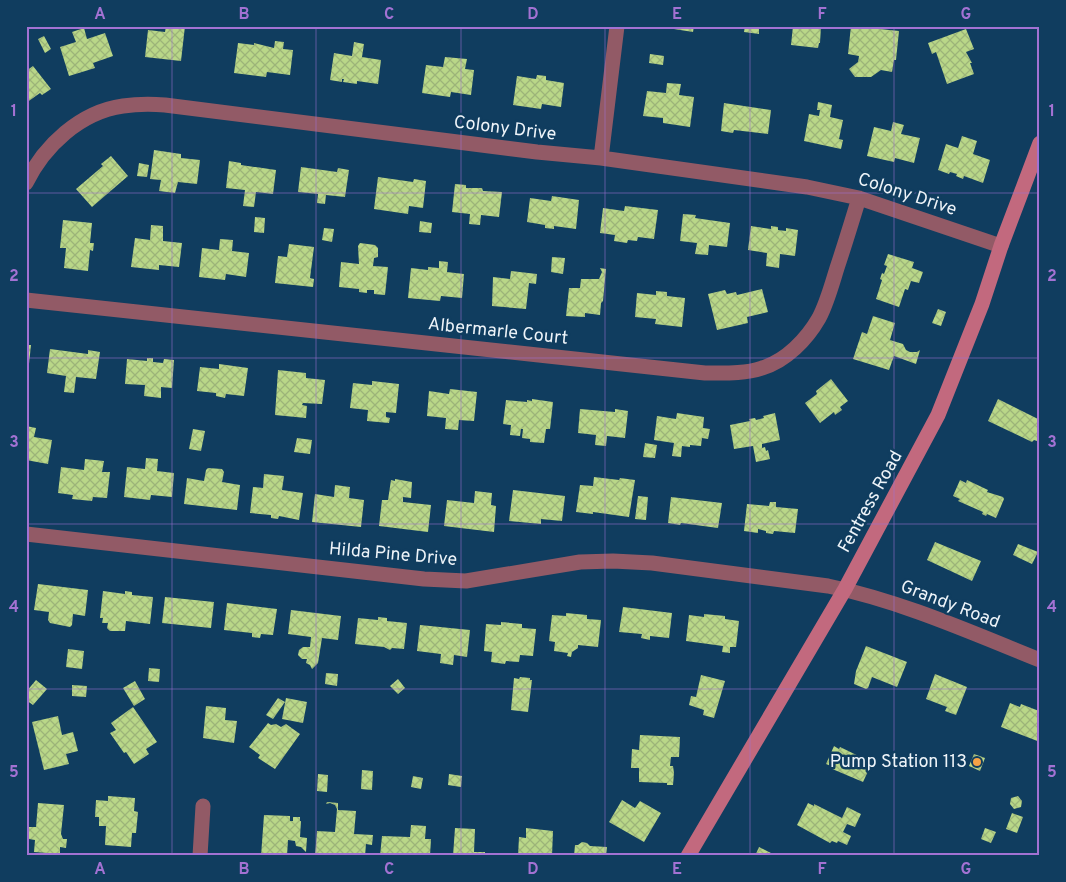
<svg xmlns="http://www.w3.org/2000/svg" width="1066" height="882" viewBox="0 0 1066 882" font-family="Overpass,sans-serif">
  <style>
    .building { fill: url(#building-cross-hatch) }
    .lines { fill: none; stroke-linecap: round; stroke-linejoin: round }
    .street { stroke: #925a66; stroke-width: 15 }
    .secondary { stroke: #c2697e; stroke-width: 15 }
    .grid { fill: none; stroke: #a372d3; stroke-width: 1; stroke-opacity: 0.55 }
    .poi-dot { fill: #f5a346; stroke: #103d5f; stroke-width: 2 }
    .labels { text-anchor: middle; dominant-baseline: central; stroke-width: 5; stroke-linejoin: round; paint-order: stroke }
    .street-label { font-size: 18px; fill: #eef4f9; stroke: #103d5f }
    .poi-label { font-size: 18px; fill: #eef4f9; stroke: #103d5f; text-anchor: end }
    .neatline { fill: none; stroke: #a372d3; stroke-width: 2 }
    .grid-label { font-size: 16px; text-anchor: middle; font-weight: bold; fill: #a372d3 }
  </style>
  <defs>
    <pattern id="building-cross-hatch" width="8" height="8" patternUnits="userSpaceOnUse" patternTransform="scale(1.25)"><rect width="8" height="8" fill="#b9d788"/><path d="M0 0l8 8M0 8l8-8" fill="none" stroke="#9cb479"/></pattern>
  </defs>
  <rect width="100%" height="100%" fill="#103d5f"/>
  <!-- building -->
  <path class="building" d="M166 26H185L181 61 145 57 148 30 165 32Z
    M674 26H694L693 32 674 29Z
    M745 26H759V34L744 32Z
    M793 26H821L820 43H819L818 48 791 45Z
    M851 26 899 31 896 60H894L892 72 881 70 871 77H855L849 69 858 62 859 56 848 54Z
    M84 28 87 39 105 33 113 56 93 63 95 68 69 76 60 47 76 42 72 32Z
    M966 29 974 49 966 52 972 63H970L974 74 947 84 936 52 932 54 928 43Z
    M44 36 51 49 45 53 38 39Z
    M275 41 284 42 283 49 293 50 290 75 267 72 266 77 234 73 238 43 254 45V43L274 48Z
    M354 42 364 44 362 57 381 60 378 84 357 81V84L343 82 344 79H342V82L330 80 334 53 352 56Z
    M650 54 664 56 663 65 649 63Z
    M445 57 467 59 465 69 474 70 471 95 451 92 450 97 422 93 426 65 443 67Z
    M33 66 51 89 42 95 40 93 26 103V71Z
    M537 75 546 76V80L564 83 561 107 542 104 541 109 513 105 517 76 536 79Z
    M667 83 681 84 679 95 694 97 690 127 663 123V118L643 116 647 91 666 93Z
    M818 102 832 105 830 117 843 120 839 139 843 140 841 149 804 141 809 114 819 116 820 110H817Z
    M724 103 771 110 768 134 734 130 733 133 721 131Z
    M893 122 904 125 901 134 920 138 914 163 895 158 894 162 867 156 874 127 891 131Z
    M962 136 977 141 973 154 990 160 983 183 964 176 963 179 956 176 957 174 950 172 949 174 938 170 946 144 958 148Z
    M154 150 181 154V158L200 160 197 184 178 182 175 193 159 191 161 180 150 179Z
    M111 156 128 176 92 207 76 189 103 166 101 164Z
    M229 161 241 163V165L276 170 273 194 256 192 254 207 243 206 245 190 226 188Z
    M139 163 149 165 147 177 137 176Z
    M301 167 337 172 338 168 349 170 345 197 326 195 325 204 317 203 318 194 298 192Z
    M378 177 413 182 414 179 426 181 423 208 409 206 408 214 374 209Z
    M455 184 466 185V188H482L483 191 502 192 499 217 481 215 480 225 469 224 470 214 452 212Z
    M552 196 579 200 576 229 554 226V229L545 228V225L527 222 530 198 551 201Z
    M625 206 658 210 654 239 638 237 637 241 628 240 627 243 614 241 615 235 600 233 603 208 624 211Z
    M683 214 696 215 695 218 730 223 727 247 709 245 708 255 695 254 697 243 680 241Z
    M255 217 265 218 264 233 254 232Z
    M63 220 92 223 90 243H94L93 251 90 250 88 271 64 268 66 248H60Z
    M420 221 432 223 431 233 419 232Z
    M151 225 163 226V241L182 243 179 267 159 265V270L131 267 135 238 150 240Z
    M751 226 771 229V226L778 227V230L786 231V228L798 230 795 256 780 254 779 268 766 266 767 253 748 250Z
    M324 228 334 229 332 242 322 240Z
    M220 239 233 240 232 251 249 253 246 277 226 274 225 280 199 277 202 248 219 250Z
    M360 243 375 245 378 248V257L374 258 373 266 388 267 385 295 374 294V290H367V293L359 292V289L339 287 341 262 359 264 358 246Z
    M289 244 314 247 310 278 314 279 313 287 275 283 278 256 287 257Z
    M888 254 914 262 912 268 923 272 919 283 911 281 908 290 905 289 899 307 876 299 882 280 880 279 882 273 884 274 887 266 884 265Z
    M552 257 565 258 563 274 551 272Z
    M439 261 448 262 447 272 464 274 462 298 441 296 440 301 408 298 411 268 428 270V267L439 268Z
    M600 268 606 269 603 301 601 303 600 315 585 313V317L566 316 569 288H580L581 279H599L602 272Z
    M511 271 537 274 536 284 529 283 526 309 492 306 493 277 510 279Z
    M762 289 768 312 747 317 748 323 717 330 708 294 725 290 727 294 736 292 737 295Z
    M656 291 667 292V296L685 298 682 327 655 324 656 319 635 317 637 293 656 295Z
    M938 309 946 312 941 326 932 323Z
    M873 316 895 323 890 340 903 344 906 350 910 352H917L920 350 916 364 894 356 889 370 853 359 862 332 867 334Z
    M26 345H31L28 373 26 372Z
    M50 349 88 354V350L100 352 96 379 76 377 74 393 64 392 66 376 47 373Z
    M147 358H153V362L163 363 164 359 174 360 172 388 161 387V398L144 396 145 385 125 384 127 359 147 361Z
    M219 364 248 368 244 396 226 394 225 398 216 396V393L197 391 200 367 219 369Z
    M278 370 306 373V378L325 380 322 404 303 403 302 405 307 406 306 418 275 415Z
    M831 379 848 401 840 407 842 410 835 415 834 412 820 423 805 403 817 394 816 391Z
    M372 381 399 384 396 413 386 412V417L390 418 389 423 367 421 368 410 350 408 353 383 372 385Z
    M450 389 477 392 474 421 459 420 458 430 445 429 446 418 427 416 429 391 449 394Z
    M532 399 553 402 550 429H546L544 443 530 442V439L522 438 523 429H521L520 436 510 435 511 425 503 424 506 400 527 402V400L532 401Z
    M998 399 1040 420V442L1034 440 1032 442 988 421Z
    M580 409 615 412V409L628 411 625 438 607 436 606 446 595 445 596 435 578 433Z
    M677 413 704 417 703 428 710 429 708 439 702 438 701 446 690 445V447L682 446 681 457 672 456 674 443 654 440 657 416 676 419Z
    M775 413 780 440 762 444V448L765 447 766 451 768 450 770 459 756 462 753 446 734 449 730 425 750 421 749 419 755 418 756 420 764 418 763 416Z
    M26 426 36 428 34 437 52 440 48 464 26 460Z
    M193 429 205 431 201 451 189 449Z
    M297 438 312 440 310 454 294 452Z
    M645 443 657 445 655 458 643 457Z
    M146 458 158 459 157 471 174 473 172 497 151 495 150 500 124 497 127 467 145 469Z
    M85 459 104 461 102 472H110L107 498 93 497 92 501 72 499 73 495 58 493 61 467 84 470Z
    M208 468 222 469 224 472 222 482 240 485 237 510 184 504 187 478 204 481 206 470Z
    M264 474 284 476 282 490 303 493 299 520 279 516 278 519 271 518V515L250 513 253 487 263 488Z
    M594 477 619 480 620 478 635 480 629 517 593 512V514L576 512 580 485 593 486Z
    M395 479 412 482 411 498 403 497V502L431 505 428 532 379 526 382 500H388L391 480 395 481Z
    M960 480 966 483 967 480 988 490 987 492 1003 497 1004 499 996 518 987 514 986 516 982 514 983 512 958 501 960 499 953 496Z
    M335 485 350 487 349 498 364 500 361 527 312 522 315 494 334 497Z
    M513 490 565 496 562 521 541 519V524L509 521Z
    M475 491 492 493 491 505 496 506 494 532 444 526 447 500 474 503Z
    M638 496 648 497 646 520 635 519Z
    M671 497 722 503 718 528 681 523 680 525 668 523Z
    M770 502H776V507L798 509 795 533 774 531 773 534 766 533V531L758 529V533L744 531 747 504 769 506Z
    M935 542 981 561 972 581 927 560Z
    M1018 544 1038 552 1032 564 1013 555Z
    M38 584 88 590 85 616 73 614 72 625 70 627 50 623 48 620 49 612 34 610Z
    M103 591 125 594V591L132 592V595L153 597 150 624 126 621 125 631H110L107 628 108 623H102L103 618H100Z
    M165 597 214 602 211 628 162 623Z
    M227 603 277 609 273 635 261 634 260 638 252 637V633L224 630Z
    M623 607 672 613 669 638 650 636V640L641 638 642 634 619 632Z
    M291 610 341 616 338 640 322 638 318 663 312 669 310 665 306 663 307 659H302L298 655 299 650 303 647H310L311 637 288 634Z
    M566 613 587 615V619L601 620 598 647 578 645V648L572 652 571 657 567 656 568 653 554 651 555 642 549 641 552 615 566 616Z
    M704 614 725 616V619L739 621 736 647H730V653L722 652 723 646 686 641 689 615 704 617Z
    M378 617 387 618V621L407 623 404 649 392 648 390 650 384 647 355 644 358 618 378 620Z
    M501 622 522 624V628L536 629 533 656 520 655 519 662 506 661 505 664 491 662 492 652 484 651 486 624 501 625Z
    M420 625 470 630 467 657 454 655 453 665 440 663 441 654 417 651Z
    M866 646 907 662 897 687 872 677 868 688 866 689 854 684 856 671Z
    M68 649 84 651 82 669 66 667Z
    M149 668 160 669 159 682 148 681Z
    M326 673 338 674 337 686 325 684Z
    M935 674 967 687 956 715 945 711 947 707 926 699Z
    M701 675 725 681 714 718 703 715 704 710 689 705 691 696 696 697Z
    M520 677 530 678V680H532L528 712 511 710 514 678 519 679Z
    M398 679 405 688 398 694 390 686Z
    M36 680 47 689 33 705 26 700V692Z
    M135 681 145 699 134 706 123 688Z
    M72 685 87 686 86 697 72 696Z
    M278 698 285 702 273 719 266 715Z
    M286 698 307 702 303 723 282 719Z
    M1010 703 1020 707 1021 704 1039 711 1037 715 1040 716V742L1001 727Z
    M206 706 226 708 225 720 237 721 234 743 203 738Z
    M133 707 157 742 146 749 149 754 134 764 126 752 124 753 110 733 116 730 111 723Z
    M58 716 62 735 73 732 78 751 66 754 69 764 44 770 32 722Z
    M268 723 271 725 276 724 281 727 286 724 300 734 275 769 258 758 260 755 249 747Z
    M640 735 680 737 679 757H671L670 766H673L674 773 673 785H667V783L639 782V768H631L632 749 639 750Z
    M834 746 839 749 840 747 867 760 866 762 871 765 863 782 830 768 831 766 826 764Z
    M974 754 985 758 980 771 969 766Z
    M362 770 373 771 372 790 361 789Z
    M318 774 328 775 327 792 317 791Z
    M449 774 462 776 461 787 448 785Z
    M413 776 423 778 421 789 411 787Z
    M108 796 135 798 134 811 138 812 136 833H132L131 847 105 845 106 826H99V817H95L96 800 108 801Z
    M1018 796 1022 801 1021 807 1014 809 1010 804 1011 798Z
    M622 800 635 808 640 801 661 813 644 842 609 822Z
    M327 802 338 803V810L356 811 354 834 373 835 372 845 366 844 365 856H315L317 831 335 832 337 809 335 805 330 803 326 804Z
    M38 803 64 805 61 834 63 839H67L66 848 60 847V854L34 852 35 840 29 839V827H36Z
    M808 803 814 806V804L842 818 847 807 861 814 855 827 847 824 843 832 851 836 847 845 838 841 837 843 832 841 830 843 797 825Z
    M1012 813 1023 817 1017 833 1006 829Z
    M264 815 290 816V821H293V817H300V821H301L300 837 307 838 306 852 301 847 296 846 295 841 288 840 287 856H261Z
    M411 825 426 826 425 839H431L430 856H380L382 836 410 837Z
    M455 828 475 829 474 852H485V856H453Z
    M526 828 553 831 552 856H518L519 837 526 838Z
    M985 828 996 832 991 843 981 839Z
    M582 842 587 843 590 846 607 847 606 856H574L575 845H578Z
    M759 847 777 856H755Z"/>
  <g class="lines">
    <!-- street -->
    <path class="street" d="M601 158 617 26
      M26 183C44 146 80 112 123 106 137 104 151 104 165 105L537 152 601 158 807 187 859 198 1001 246
      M26 300 705 373C725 373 744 374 762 368 786 361 807 339 819 318 827 303 832 284 837 268 845 244 852 221 859 198
      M26 534 424 579 466 581 580 562 613 561 652 563 828 586C901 601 970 632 1040 660
      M200 856 203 806"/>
    <!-- secondary -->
    <path class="secondary" d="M688 856 845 589 938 415 982 304 1001 246 1040 143"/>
  </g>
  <!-- grid -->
  <path class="grid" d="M172 26V856M316 26V856M461 26V856M605 26V856M750 26V856M894 26V856M26 193H1040M26 358H1040M26 524H1040M26 689H1040"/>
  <!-- markers -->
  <circle class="poi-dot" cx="977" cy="762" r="5"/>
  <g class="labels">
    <!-- street labels -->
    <g class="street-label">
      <text transform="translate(505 129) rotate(7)">Colony Drive</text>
      <text transform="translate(907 195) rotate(18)">Colony Drive</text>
      <text transform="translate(498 332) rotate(6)">Albermarle Court</text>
      <text transform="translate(871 502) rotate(-61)">Fentress Road</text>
      <text transform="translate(393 555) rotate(5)">Hilda Pine Drive</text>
      <text transform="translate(950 605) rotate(21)">Grandy Road</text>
    </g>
    <!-- poi labels -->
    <g class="poi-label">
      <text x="967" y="762">Pump Station 113</text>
    </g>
  </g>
  <!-- border -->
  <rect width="1066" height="882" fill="none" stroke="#103d5f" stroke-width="55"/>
  <rect x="28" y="28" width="1010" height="826" class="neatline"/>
  <g class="grid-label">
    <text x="100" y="19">A</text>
    <text x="244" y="19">B</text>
    <text x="389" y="19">C</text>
    <text x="533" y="19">D</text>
    <text x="677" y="19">E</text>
    <text x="822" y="19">F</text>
    <text x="966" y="19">G</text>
    <text x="14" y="116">1</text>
    <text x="1052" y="116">1</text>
    <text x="14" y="281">2</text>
    <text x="1052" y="281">2</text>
    <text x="14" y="447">3</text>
    <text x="1052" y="447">3</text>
    <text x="14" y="612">4</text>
    <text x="1052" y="612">4</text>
    <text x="14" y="777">5</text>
    <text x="1052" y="777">5</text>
    <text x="100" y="874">A</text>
    <text x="244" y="874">B</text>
    <text x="389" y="874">C</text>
    <text x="533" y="874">D</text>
    <text x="677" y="874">E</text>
    <text x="822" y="874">F</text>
    <text x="966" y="874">G</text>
  </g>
</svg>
